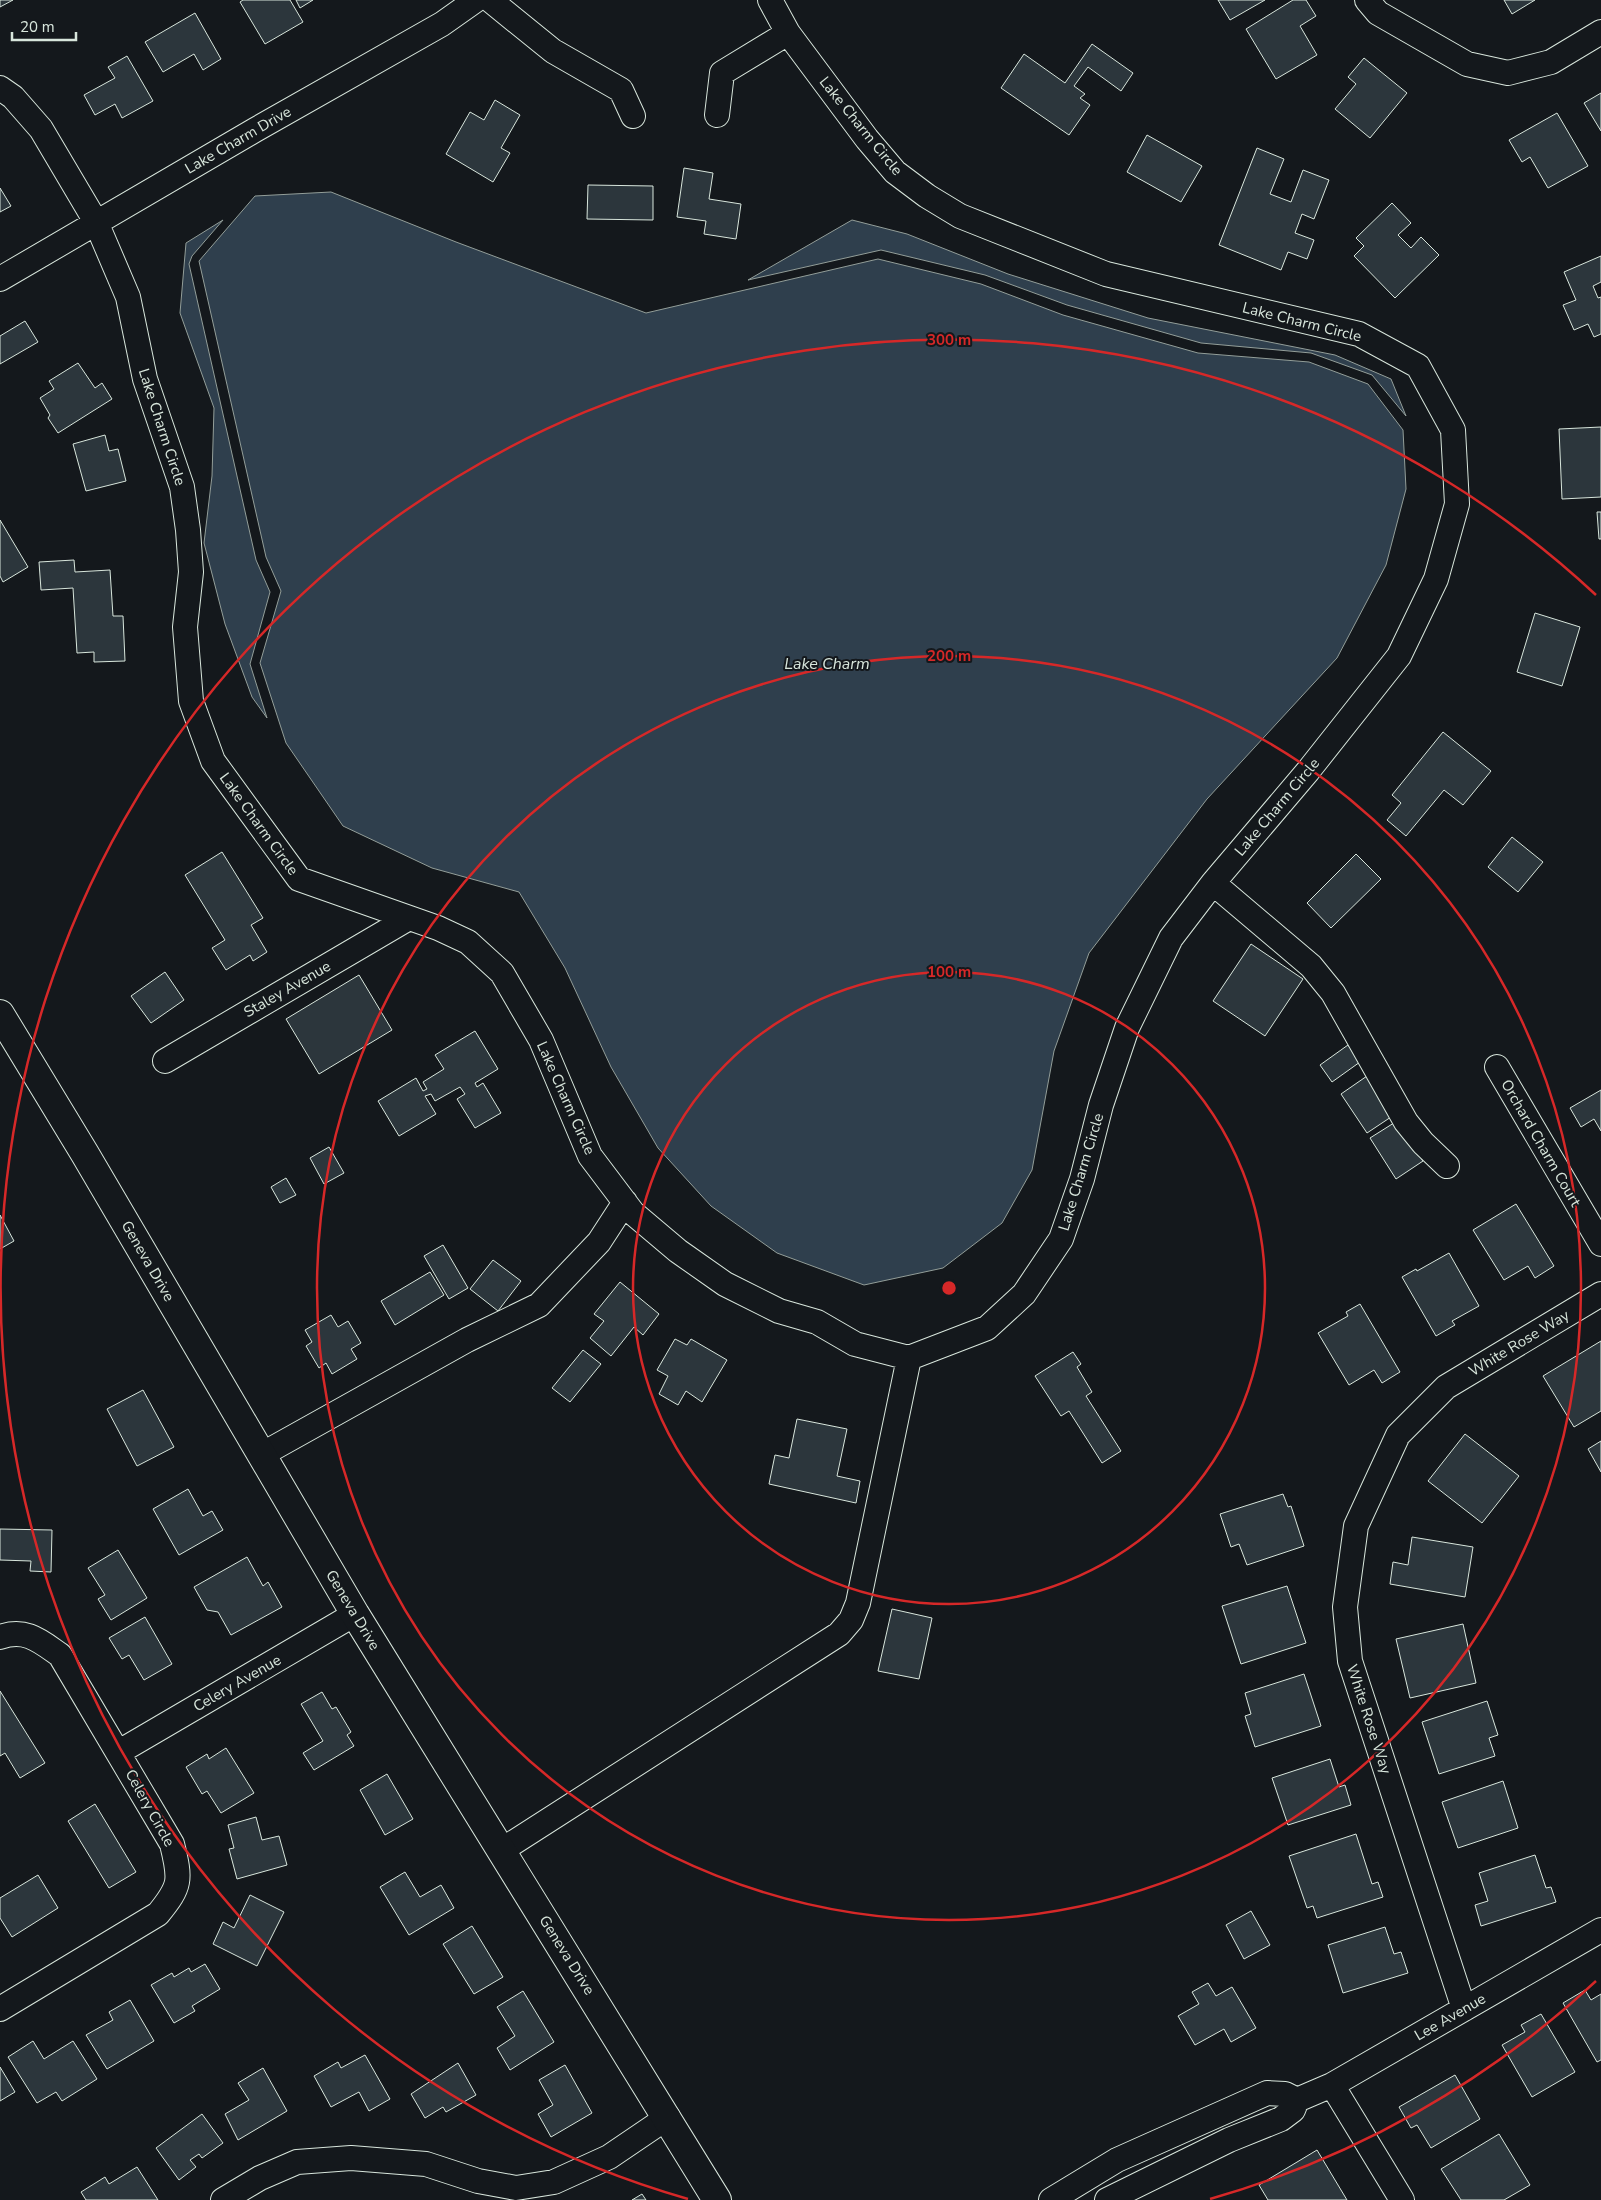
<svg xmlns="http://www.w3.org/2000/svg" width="1601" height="2200" viewBox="0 0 1601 2200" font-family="'Nunito Sans',sans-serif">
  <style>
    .water { fill: #2f3f4d; stroke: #939e99 }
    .building { fill: #2c363c; stroke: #d8e6dc }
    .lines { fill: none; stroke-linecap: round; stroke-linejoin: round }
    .minor-casing { stroke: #d8e6dc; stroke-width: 26 }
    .major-casing { stroke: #d8e6dc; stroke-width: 30 }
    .minor { stroke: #14181c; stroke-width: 24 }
    .major { stroke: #14181c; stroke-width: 28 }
    .ring { fill: none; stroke: #d62828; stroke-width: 2.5 }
    .labels { text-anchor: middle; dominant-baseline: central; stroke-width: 4; stroke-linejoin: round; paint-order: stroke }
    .street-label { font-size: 15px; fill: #d8e6dc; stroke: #14181c }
    .water-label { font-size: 16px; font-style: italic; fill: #d8e6dc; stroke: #14181c }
    .centre { fill: #d62828; stroke: #14181c; stroke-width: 2.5 }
    .ring-label { font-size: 15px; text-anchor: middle; font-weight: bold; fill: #d62828; stroke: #14181c; stroke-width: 4; stroke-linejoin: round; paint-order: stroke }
  </style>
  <rect width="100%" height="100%" fill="#14181c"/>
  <!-- water -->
  <path class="water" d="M331 192 456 242 646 313 878 259 981 284 1063 315 1198 353 1309 362 1368 384 1403 430 1406 489 1386 565 1337 658 1207 799 1089 953 1054 1051 1032 1170 1002 1223 943 1268 864 1285 777 1253 711 1206 658 1148 611 1067 565 968 519 892 432 868 343 826 286 743 260 663 281 591 266 557 199 261 255 196Z
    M223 220 192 256 189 264 256 560 270 592 250 664 267 718 252 697 225 624 204 543 212 476 214 408 180 313 186 243Z
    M852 220 907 234 1008 274 1148 318 1335 355 1391 379 1406 416 1372 375 1311 353 1201 343 1067 305 985 275 881 250 748 280Z"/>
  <!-- building -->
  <path class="building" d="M0 0H13L0 7Z
    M243 0H290L303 22 265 44 240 2Z
    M296 0H313L300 8Z
    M1218 0H1265L1230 20Z
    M1293 0H1306L1316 16 1300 26 1317 55 1276 79 1246 29Z
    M1504 0H1535L1512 14Z
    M195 13 221 59 203 70 194 54 163 72 145 42Z
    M1092 44 1133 73 1121 91 1088 67 1074 86 1085 94 1080 98 1090 105 1069 135 1001 88 1024 54 1065 83Z
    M127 56 153 101 122 118 115 104 95 115 84 95 115 78 108 67Z
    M1364 58 1407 93 1370 138 1335 109 1356 84 1348 77Z
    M1601 93V131L1584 103Z
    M495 100 520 115 501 148 510 153 493 182 446 154 470 112 484 120Z
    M1557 113 1588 166 1548 188 1530 157 1522 162 1509 140Z
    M1147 135 1202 166 1181 202 1127 172Z
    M1257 148 1284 159 1270 194 1291 202 1303 170 1329 180 1314 219 1302 214 1295 233 1314 240 1307 259 1288 252 1281 270 1219 245Z
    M684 168 713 173 709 199 741 204 736 239 704 234 706 221 677 217Z
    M588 185 653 186V220L587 219Z
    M0 188 11 206 0 212Z
    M1392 203 1411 223 1398 235 1411 248 1421 237 1439 255 1395 298 1354 256 1364 246 1356 238Z
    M1601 256V282L1593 286 1598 298 1601 297V334L1594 337 1588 324 1574 330 1563 305 1576 300 1564 272Z
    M25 321 38 342 0 364V336Z
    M78 363 95 388 102 383 112 399 58 433 48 418 50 415 40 398 54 389 49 381Z
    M1601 427V497L1562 499 1559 429Z
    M105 435 109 451 118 449 126 481 86 491 73 444Z
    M1597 512H1601V539H1599Z
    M0 520 28 567 3 582 0 576Z
    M74 560 75 572 110 570 113 616H123L125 661 94 662V652L77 653 73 588 41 590 39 562Z
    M1535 613 1580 627 1562 686 1517 672Z
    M1443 732 1491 771 1463 805 1444 790 1406 836 1387 820 1401 803 1392 795Z
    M1512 837 1543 862 1518 892 1488 867Z
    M222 852 263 918 251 925 267 952 253 961 250 955 226 970 212 948 225 940 185 875Z
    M1356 854 1381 879 1331 928 1307 903Z
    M1251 944 1303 979 1265 1036 1213 1001Z
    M165 972 184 1000 151 1023 131 996Z
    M359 975 392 1030 319 1074 286 1019Z
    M475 1031 498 1069 475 1083 477 1087 483 1083 501 1113 475 1128 457 1099 465 1094 460 1087 435 1101 431 1094 425 1096 436 1114 399 1136 378 1101 416 1078 423 1091 427 1089 423 1082 444 1069 435 1055Z
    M1348 1045 1360 1062 1332 1082 1320 1065Z
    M1367 1076 1394 1115 1367 1133 1341 1094Z
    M1601 1090V1131L1594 1119 1581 1127 1570 1108Z
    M1397 1121 1423 1161 1396 1179 1370 1138Z
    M329 1147 344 1173 324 1184 310 1158Z
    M286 1178 296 1195 280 1203 271 1187Z
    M1516 1204 1554 1266 1535 1278 1528 1266 1504 1280 1473 1230Z
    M0 1215 14 1241 0 1249Z
    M443 1245 468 1288 449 1299 424 1256Z
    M1449 1253 1479 1306 1452 1321 1455 1325 1436 1336 1402 1277 1416 1269 1417 1271Z
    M493 1260 521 1281 498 1311 470 1289Z
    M430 1272 444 1295 395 1325 381 1301Z
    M620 1282 659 1314 643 1335 634 1327 611 1356 590 1338 604 1321 594 1314Z
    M1360 1304 1400 1372 1382 1383 1374 1370 1349 1385 1318 1333 1348 1316 1346 1312Z
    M331 1315 338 1327 348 1321 361 1343 351 1349 357 1359 332 1374 326 1363 319 1368 306 1346 312 1342 305 1330Z
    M675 1339 687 1345 691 1339 727 1360 702 1402 686 1391 678 1405 659 1394 668 1376 657 1370Z
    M1601 1341V1411L1574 1427 1543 1376Z
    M583 1350 601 1364 570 1402 552 1388Z
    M1073 1352 1081 1364 1077 1367 1092 1392 1086 1396 1121 1451 1102 1463 1069 1411 1061 1416 1035 1376Z
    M143 1390 174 1447 137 1466 107 1409Z
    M797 1419 847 1429 837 1476 860 1481 856 1503 769 1484 775 1455 789 1458Z
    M1465 1434 1519 1476 1482 1523 1428 1481Z
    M1601 1441V1472L1588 1449Z
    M188 1489 203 1516 212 1511 223 1530 179 1555 153 1509Z
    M1283 1494 1288 1507 1291 1506 1304 1546 1247 1565 1239 1544 1231 1547 1220 1514Z
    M0 1529 52 1530 51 1572 30 1571 31 1561 0 1560Z
    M1412 1537 1473 1547 1465 1597 1390 1584 1393 1562 1408 1565Z
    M118 1550 147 1598 111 1620 98 1599 105 1595 88 1568Z
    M247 1557 263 1586 268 1582 282 1607 231 1635 218 1612 207 1610 194 1587Z
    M1287 1586 1306 1643 1241 1664 1222 1606Z
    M892 1609 932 1618 919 1679 878 1671Z
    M145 1617 172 1664 144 1680 129 1655 122 1659 109 1638Z
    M1463 1624 1476 1683 1410 1698 1396 1639Z
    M1304 1674 1321 1726 1255 1747 1245 1716 1251 1714 1245 1693Z
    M0 1691 45 1763 20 1778 5 1753 0 1756Z
    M322 1692 332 1709 336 1707 351 1732 347 1735 354 1746 314 1770 303 1753 323 1741 301 1704Z
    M1487 1701 1498 1735 1489 1738 1495 1756 1439 1774 1422 1722Z
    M226 1748 254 1793 221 1813 207 1791 202 1794 186 1767 207 1754 209 1759Z
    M1330 1759 1339 1787 1345 1785 1351 1805 1288 1825 1272 1778Z
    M387 1774 413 1819 385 1835 360 1790Z
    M1503 1781 1518 1828 1458 1848 1442 1802Z
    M95 1804 136 1872 109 1888 68 1821Z
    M256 1817 262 1840 279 1836 287 1865 237 1879 229 1849 234 1848 228 1825Z
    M1356 1834 1372 1884 1378 1882 1383 1897 1317 1918 1313 1906 1307 1908 1289 1856Z
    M1535 1855 1546 1888 1551 1887 1556 1902 1481 1926 1475 1905 1488 1901 1479 1873Z
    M405 1872 420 1897 441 1885 454 1908 409 1935 380 1887Z
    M38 1875 58 1908 12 1937 0 1918V1898Z
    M250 1895 284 1912 257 1966 213 1944 223 1922 234 1928Z
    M1251 1911 1270 1945 1244 1959 1226 1925Z
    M472 1926 503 1977 474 1994 443 1944Z
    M1385 1927 1394 1954 1401 1952 1408 1973 1343 1993 1328 1945Z
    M205 1964 220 1989 192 2006 195 2011 174 2023 151 1985 172 1973 174 1977 189 1968 191 1972Z
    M1208 1983 1216 1996 1232 1987 1256 2028 1231 2042 1224 2029 1195 2045 1178 2016 1199 2004 1192 1992Z
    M1585 1990 1591 2000 1601 1994V2060L1597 2062 1563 2003Z
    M523 1991 554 2042 510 2070 497 2048 515 2036 497 2007Z
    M130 2000 154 2041 107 2069 86 2035 113 2020 109 2012Z
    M1541 2014 1575 2072 1532 2097 1502 2045 1525 2032 1521 2025Z
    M33 2041 44 2059 73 2041 97 2079 62 2101 56 2092 37 2103 8 2057Z
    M365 2055 390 2099 369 2111 359 2092 331 2107 314 2076 338 2062 341 2068Z
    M458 2063 476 2095 446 2112 443 2107 425 2118 411 2094Z
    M565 2065 592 2113 551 2137 538 2114 553 2105 539 2080Z
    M0 2067 15 2092 0 2101Z
    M263 2068 287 2111 238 2140 225 2114 249 2100 238 2083Z
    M1455 2075 1480 2119 1431 2148 1417 2125 1411 2128 1399 2107Z
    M202 2114 223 2143 202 2158 199 2154 190 2160 196 2167 179 2180 156 2148Z
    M1499 2134 1530 2185 1504 2200H1461L1441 2169Z
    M1317 2150 1347 2200H1268L1259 2185Z
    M137 2167 158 2200H86L81 2192 105 2177 109 2184Z
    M642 2194 646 2200H632Z"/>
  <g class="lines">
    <defs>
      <path id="minor" d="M490 0 553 51 621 90 633 116
        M1367 0 1378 13 1467 64 1508 73 1551 62 1601 32
        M0 88 13 97 41 129 96 222 128 297 145 379 182 487 188 530 191 572 185 627 191 701 213 761 299 879 438 928 468 942 502 973 541 1040 590 1156 633 1213 678 1251 725 1284 779 1311 817 1322 855 1344 909 1358 987 1328 1024 1294 1061 1239 1082 1179 1101 1105 1127 1028 1171 938 1213 883 1308 771 1399 656 1436 579 1457 504 1453 430 1418 366 1359 334 1106 274 960 216 927 196 895 172 867 139 788 33 770 0
        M717 115 722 73 788 33
        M0 279 255 130 442 24 476 0
        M1213 883 1311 966 1333 993 1406 1122 1423 1143 1447 1166
        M165 1061 409 918
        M1497 1067 1601 1244
        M261 1455 467 1340 539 1305 599 1242 625 1202
        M0 1637C26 1628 40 1641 60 1655L172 1844C181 1880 181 1886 158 1914L0 2009
        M119 1752 355 1614
        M502 1850 839 1634 851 1620 858 1603 909 1358
        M1464 2009 1350 1661 1345 1607 1356 1526 1398 1435 1446 1387 1601 1294
        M1332 2085 1402 2200
        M223 2200 260 2178 297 2162 351 2158 426 2164 478 2181 516 2188 554 2182 609 2157 668 2117
        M1051 2200 1117 2160 1267 2093 1285 2094 1297 2100
        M1107 2200 1229 2140 1281 2119 1293 2110 1297 2100 1332 2085 1601 1930"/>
      <path id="major" d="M0 1014 85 1154 355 1614 717 2200"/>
    </defs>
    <!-- minor casing -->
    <use href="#minor" class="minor-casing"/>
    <!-- major casing -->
    <use href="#major" class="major-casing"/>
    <!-- minor -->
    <use href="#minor" class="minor"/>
    <!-- major -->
    <use href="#major" class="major"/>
  </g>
  <!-- distance rings -->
  <g class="ring">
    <circle cx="949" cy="1288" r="316"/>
    <circle cx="949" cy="1288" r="632"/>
    <path d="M1596 1981A948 948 0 0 1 1210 2199M688 2199A948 948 0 1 1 1596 595"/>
  </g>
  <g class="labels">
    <!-- street labels -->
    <g class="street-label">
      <text transform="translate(861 126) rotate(51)">Lake Charm Circle</text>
      <text transform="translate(238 140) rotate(-30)">Lake Charm Drive</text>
      <text transform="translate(1302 322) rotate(14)">Lake Charm Circle</text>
      <text transform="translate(162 427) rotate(72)">Lake Charm Circle</text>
      <text transform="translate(1277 807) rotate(-50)">Lake Charm Circle</text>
      <text transform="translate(259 824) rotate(54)">Lake Charm Circle</text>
      <text transform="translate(287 989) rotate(-30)">Staley Avenue</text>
      <text transform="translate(566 1098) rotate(66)">Lake Charm Circle</text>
      <text transform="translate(1541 1143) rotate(60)">Orchard Charm Court</text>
      <text transform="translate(1081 1172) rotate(-73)">Lake Charm Circle</text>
      <text transform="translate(148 1261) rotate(60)">Geneva Drive</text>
      <text transform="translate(1519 1343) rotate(-31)">White Rose Way</text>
      <text transform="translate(353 1610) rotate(59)">Geneva Drive</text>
      <text transform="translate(237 1683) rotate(-30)">Celery Avenue</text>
      <text transform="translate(1369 1719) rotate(72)">White Rose Way</text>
      <text transform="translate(150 1808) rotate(61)">Celery Circle</text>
      <text transform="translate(567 1955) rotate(58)">Geneva Drive</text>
      <text transform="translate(1450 2017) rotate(-30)">Lee Avenue</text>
    </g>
    <!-- water labels -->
    <g class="water-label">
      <text x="827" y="664">Lake Charm</text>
    </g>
  </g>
  <circle cx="949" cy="1288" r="8" class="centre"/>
  <g class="ring-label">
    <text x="949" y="345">300 m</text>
    <text x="949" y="661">200 m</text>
    <text x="949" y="977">100 m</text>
  </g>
  <!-- scale -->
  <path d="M12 32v8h64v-8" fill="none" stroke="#d8e6dc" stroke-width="2.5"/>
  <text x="20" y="32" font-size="15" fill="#d8e6dc" stroke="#14181c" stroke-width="4" paint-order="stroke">20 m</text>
</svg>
